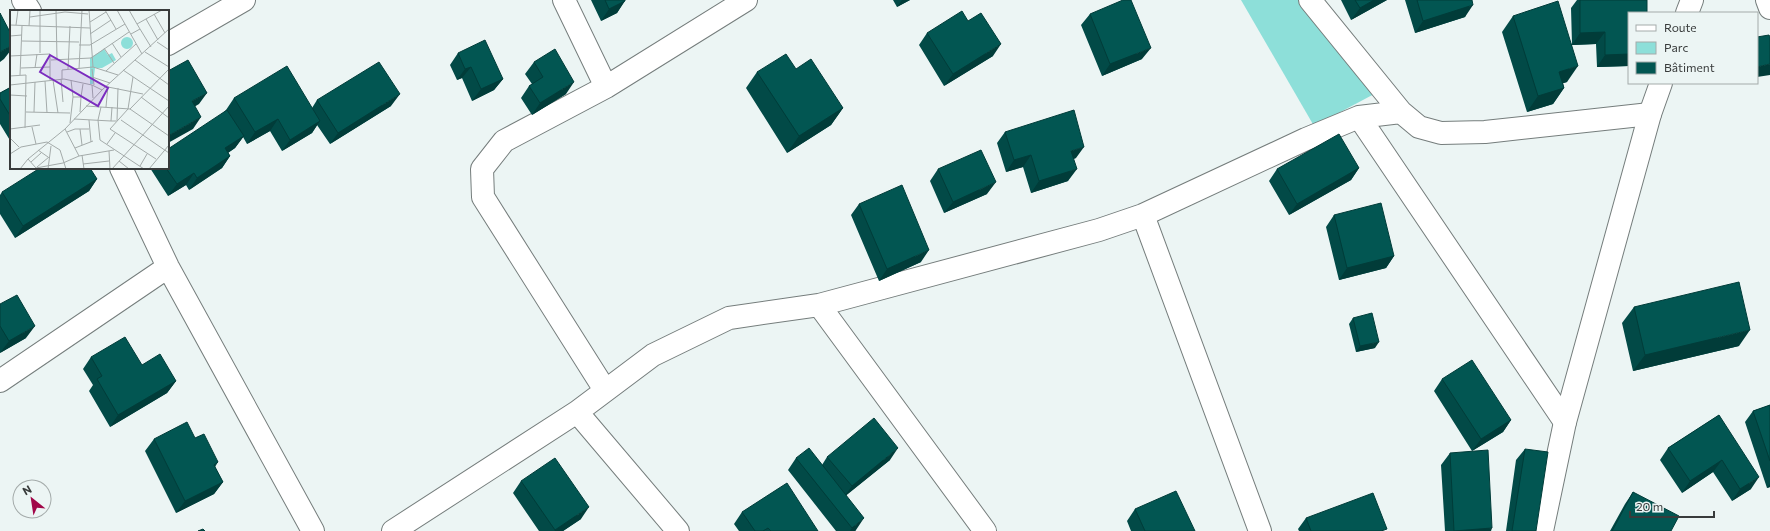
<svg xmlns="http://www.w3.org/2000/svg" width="1770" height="531" viewBox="0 0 1770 531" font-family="Commissioner,sans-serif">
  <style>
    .green { fill: #8ddfd9 }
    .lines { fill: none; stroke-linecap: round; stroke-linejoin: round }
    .minor-casing { stroke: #757d7c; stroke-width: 24 }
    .tertiary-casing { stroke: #757d7c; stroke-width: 24 }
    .minor { stroke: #fff; stroke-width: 22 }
    .tertiary { stroke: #fff; stroke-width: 22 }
    .wall { fill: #024a47 }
    .shaded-wall { fill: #013c39 }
    .building { fill: #025652; stroke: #013c39 }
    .inset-road { fill: none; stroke: #a4abaa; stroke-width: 1 }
    .view { fill: #7b2cbf; fill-opacity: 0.15; stroke: #7b2cbf; stroke-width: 2 }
    .inset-edge { fill: none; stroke: #383b3b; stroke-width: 2 }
  </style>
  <rect width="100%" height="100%" fill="#ecf5f4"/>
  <!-- green -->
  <path class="green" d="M1241 0H1318L1378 92 1314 126Z"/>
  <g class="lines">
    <defs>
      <path id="minor" d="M23 0 30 11
        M564 0 606 87
        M1310 0 1401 112
        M1767 0 1770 8
        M168 44 244 0
        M1359 117 1565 422
        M121 168 168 267 313 531
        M1143 215 1260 531
        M819 305 985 531
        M0 381 168 267
        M605 390 483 197 482 169 504 141 606 87 746 0
        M577 412 678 531
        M393 531 577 412 653 355 729 318 819 305 1099 230 1143 215 1306 139 1359 117 1401 112 1419 127 1441 133 1485 132 1650 114"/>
      <path id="tertiary" d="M1687 13 1692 0
        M1542 531 1565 422 1650 114 1661 83"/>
    </defs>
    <!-- minor casing -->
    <use href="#minor" class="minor-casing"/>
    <!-- tertiary casing -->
    <use href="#tertiary" class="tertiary-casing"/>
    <!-- minor -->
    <use href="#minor" class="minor"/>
    <!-- tertiary -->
    <use href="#tertiary" class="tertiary"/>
  </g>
  <!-- wall -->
  <path class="wall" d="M591 0H625L617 13 601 21Z
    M893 0H910L897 7Z
    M1341 0H1387L1351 20Z
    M1405 0H1472L1465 17 1415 33Z
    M1577 0H1647L1629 66 1597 67 1596 44 1572 45 1567 82 1563 83 1564 88 1553 104 1527 112 1502 32 1513 16 1572 44 1571 8Z
    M1090 14 1142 59 1102 76 1081 25Z
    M927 33 993 56 944 86 919 45Z
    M458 53 503 79 494 90 472 101 462 78 457 80 450 65Z
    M534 62 566 94 532 115 521 98 529 86 532 84 525 74Z
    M796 69 843 108 831 125 787 153 746 88 757 72Z
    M11 87V142L0 124V93Z
    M234 98 312 108 317 100 391 106 330 144 317 125 312 133 282 151 270 131 247 144 243 137 235 148 228 153 230 156 222 168 189 190 186 185 168 196 150 168H168L226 110Z
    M1005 132 1076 158 1073 159 1068 181 1031 193 1023 167 1006 172 997 143Z
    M1359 168 1351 180 1289 215 1269 181 1277 169Z
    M938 169 987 194 944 213 930 181Z
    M97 179 89 191 15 238 0 214V195L2 192Z
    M859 204 921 262 879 281 851 215Z
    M1334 215 1394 256 1386 268 1339 280 1326 227Z
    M0 304 26 338 0 353Z
    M1634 307 1739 346 1633 371 1622 323Z
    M1353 318 1375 348 1356 352 1349 324Z
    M91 357 142 365 176 381 167 393 110 427 89 391 93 385 83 369Z
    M1442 379 1511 420 1503 432 1472 451 1434 391Z
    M1770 405V487L1767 488 1745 422 1753 411Z
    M1719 415 1751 489 1732 501 1713 472 1682 493 1660 460 1668 448Z
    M195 438 218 462 215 467 223 482 214 494 176 513 145 451 154 439Z
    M1525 449 1536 531H1506L1516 460Z
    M1450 453 1491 531H1445L1441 465Z
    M827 457 890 460 846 495 856 530 855 531H836L788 470 796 458 822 465Z
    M521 481 581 519 563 531H539L513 493Z
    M1633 492 1671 531H1610L1625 504Z
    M1135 509 1195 531H1131L1127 521Z
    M742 512 818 531H739L734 524Z
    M1306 518 1385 531H1299L1298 529Z"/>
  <!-- shaded-wall -->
  <path class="shaded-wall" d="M902 0H910L897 7Z
    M1374 0H1387L1351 20 1360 8Z
    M625 1 617 13 601 21 609 9Z
    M1473 5 1465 17 1415 33 1423 21Z
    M1605 32 1596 44 1572 45 1580 33Z
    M1001 44 993 56 944 86 953 74Z
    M11 46V50L4 59 0 62V52Z
    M1151 48 1142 59 1102 76 1110 64Z
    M1629 54V66L1597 67 1605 55Z
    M1770 64V75L1757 77V67Z
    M1578 66 1567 82 1548 88 1559 72Z
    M471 67 462 78 457 80 465 69Z
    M503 79 494 90 472 101 481 89Z
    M574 82 566 94 532 115 540 103Z
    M1564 88 1553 104 1527 112 1538 96Z
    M207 93 199 104 184 113 192 101Z
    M400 94 391 106 330 144 338 133Z
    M843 108 831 125 787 153 799 136Z
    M201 117 193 129 168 143V136Z
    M278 119 270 131 247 144 255 132Z
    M320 121 312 133 282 151 290 140Z
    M244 136 235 148 217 160 225 148Z
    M1084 147 1076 158 1062 163 1071 151Z
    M1031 155 1023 167 1006 172 1014 160Z
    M230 156 222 168 189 190 197 178Z
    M1359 168 1351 180 1289 215 1297 204Z
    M1077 169 1068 181 1031 193 1039 181Z
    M194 173 186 185 168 196 177 184Z
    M97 179 89 191 15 238 23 226Z
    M996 182 987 194 944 213 953 202Z
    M929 250 921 262 879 281 887 269Z
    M1394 256 1386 268 1339 280 1347 268Z
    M35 326 26 338 0 353 9 341Z
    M1750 330 1739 346 1633 371 1645 355Z
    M1379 342 1375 348 1356 352 1360 346Z
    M176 381 167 393 110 427 118 415Z
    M1511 420 1503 432 1472 451 1481 439Z
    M898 448 890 460 843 498 852 486Z
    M1722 460 1713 472 1682 493 1690 481Z
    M1759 477 1751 489 1732 501 1740 489Z
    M223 482 214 494 176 513 185 501Z
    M1770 484V487L1767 488Z
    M589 507 581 519 563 531H554Z
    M864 518 856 530 855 531H850L852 528Z
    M1492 528 1491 531H1454Z"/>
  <!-- building -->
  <path class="building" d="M605 0H625V1L609 9Z
    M1123 0H1131L1151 48 1110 64 1090 14Z
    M1355 0H1374L1360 8Z
    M1417 0H1472L1473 5 1423 21Z
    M1580 0H1647V13H1629V54L1605 55V32L1580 33Z
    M1558 1 1578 66 1559 72 1564 88 1538 96 1513 16Z
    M962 11 968 21 981 13 1001 44 953 74 927 33Z
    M0 13 11 34V46L0 52Z
    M1769 35 1770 37V64L1757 67V37Z
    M485 40 503 79 481 89 471 67 465 69 458 53Z
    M555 49 574 82 540 103 529 86 543 77 534 62Z
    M786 54 796 69 811 59 843 108 799 136 757 72Z
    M188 60 207 93 192 101 201 117 168 136V71Z
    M379 62 400 94 338 133 317 100Z
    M287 66 320 121 290 140 278 119 255 132 234 98Z
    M11 87V117L0 99V93Z
    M227 110 244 136 225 148 230 156 197 178 194 173 177 184 166 168H168V149Z
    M1074 110 1084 147 1071 151 1077 169 1039 181 1031 155 1014 160 1005 132Z
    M1339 134 1359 168 1297 204 1277 169Z
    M981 150 996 182 953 202 938 169Z
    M40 168H90L97 179 23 226 2 192Z
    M902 185 929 250 887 269 859 204Z
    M1381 203 1394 256 1347 268 1334 215Z
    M1739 282 1750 330 1645 355 1634 307Z
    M17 295 35 326 9 341 0 326V304Z
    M1372 313 1379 342 1360 346 1353 318Z
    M125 337 142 365 160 354 176 381 118 415 97 379 102 376 91 357Z
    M1472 360 1511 420 1481 439 1442 379Z
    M1770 405V461L1753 411Z
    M1719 415 1759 477 1740 489 1722 460 1690 481 1668 448Z
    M874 418 898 448 852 486 827 457Z
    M187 422 195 438 204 434 218 462 214 465 223 482 185 501 154 439Z
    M809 448 864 518 852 528 796 458Z
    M1525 449 1548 452 1536 531H1512Z
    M1488 450 1492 528 1454 531 1450 453Z
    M555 458 589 507 555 530 521 481Z
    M787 483 818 531H771L768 528 763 531H755L742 512Z
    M1176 491 1195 531H1145L1135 509Z
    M1633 492 1679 516 1671 531H1612Z
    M1373 493 1387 529 1381 531H1311L1306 518Z
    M203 529 205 531H198Z"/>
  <!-- overview -->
  <g transform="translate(10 10)">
    <rect width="159" height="159" fill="#ecf5f4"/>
    <path d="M111 33a6 6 0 1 1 12 0a6 6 0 1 1-12 0ZM94 39 98 45 102 43 106 50 92 58H85L83 74H80V48Z" fill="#8ddfd9"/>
    <path class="inset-road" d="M46 0 47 49M95 0 106 19M107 0 132 44M119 0 127 14M144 4 155 23M20 7 55 2 78 4M136 9 148 30M80 12 96 2M0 15 80 18M6 15 8 0M19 16 20 0M130 19 141 37M80 24 101 10M121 24 130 19 127 14 152 0M0 26 12 25M12 31 69 32M147 32 159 40M102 33 111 47M69 35H80L115 14M94 38 104 53M135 42 159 57M30 43V0M0 46 40 44V70M41 50 81 48 119 22M125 50 159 75M83 57 108 65M11 58 40 57M25 58 27 44M58 59 60 16M69 59 72 0M82 59 84 75M113 60 159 91M96 61 126 34M10 65 12 16M0 66 16 65 15 118M82 67 100 73M123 67 118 99 100 119 146 149M51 69 53 92M52 69V60L83 57 79 0M43 70 48 103M35 71 37 103M0 75 54 69 82 75 92 80M82 75 83 88M98 77 133 84M0 85 17 86M63 87H71L70 102M71 87 73 74M131 87 159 108M76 96 120 99 159 126M91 97 88 110 90 130 134 159M96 97 98 76M102 97 101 111H106M120 99 159 59M16 102 60 103M24 102 25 72M64 109 101 111M79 110 81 132M111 110 159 143M107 111 108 78M60 113 63 87 61 70M22 117 26 134M0 119 30 115M55 119 69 146M70 119 72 135M57 122 65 119H79M0 128 9 137M97 134 105 123M65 138 83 131M28 140 38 147M99 141 100 159M0 144 11 137 37 132 50 140 56 159M72 145 74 159M18 149 26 158M109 151 119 159M21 152 31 143M73 154 99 151M130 156 137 144M27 157 39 147M26 158 53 153 69 146 104 140M10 159 18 149 55 119 92 80 159 19M38 159 41 136M102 159 159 96M139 159 159 135"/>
    <path class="view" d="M40 45 98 78 88 96 30 62Z"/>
    <rect width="159" height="159" class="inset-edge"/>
  </g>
  <!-- legend -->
  <rect x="1628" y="12" width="130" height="72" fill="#ecf5f4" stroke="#a4abaa"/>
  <rect x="1636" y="25" width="20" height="6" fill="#ffffff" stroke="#a4abaa"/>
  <text x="1664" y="32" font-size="12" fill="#383b3b">Route</text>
  <rect x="1636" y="42" width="20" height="12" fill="#8ddfd9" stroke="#a4abaa"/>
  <text x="1664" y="52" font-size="12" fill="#383b3b">Parc</text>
  <rect x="1636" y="62" width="20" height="12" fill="#025652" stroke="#a4abaa"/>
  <text x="1664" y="72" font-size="12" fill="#383b3b">Bâtiment</text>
  <!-- north arrow -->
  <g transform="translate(32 499) rotate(330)"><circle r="19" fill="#ecf5f4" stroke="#a4abaa"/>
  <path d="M0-3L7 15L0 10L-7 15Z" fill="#a10749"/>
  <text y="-6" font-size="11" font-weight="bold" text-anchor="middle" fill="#383b3b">N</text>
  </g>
  <!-- scale -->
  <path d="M1630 511v6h84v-6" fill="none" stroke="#383b3b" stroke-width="2"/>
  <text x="1636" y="511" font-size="12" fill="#383b3b" stroke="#ecf5f4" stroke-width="3" paint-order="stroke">20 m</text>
</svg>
